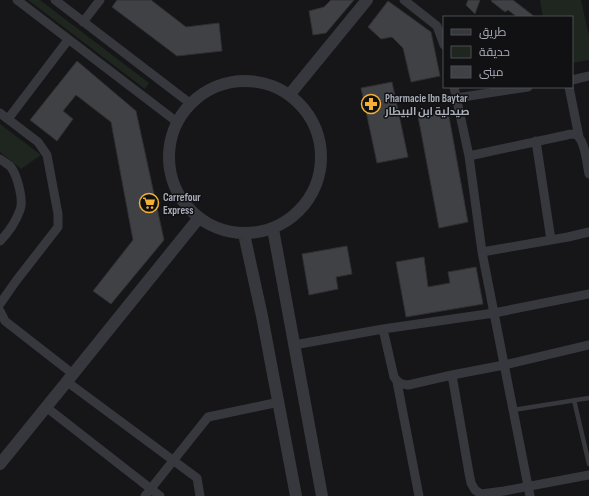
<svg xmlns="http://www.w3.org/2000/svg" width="589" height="496" viewBox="0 0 589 496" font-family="'Sofia Sans Condensed',Cairo,sans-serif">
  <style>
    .green { fill: #1e261f }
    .building { fill: #404145; stroke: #303034 }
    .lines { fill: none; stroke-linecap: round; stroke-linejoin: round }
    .service { stroke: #37383d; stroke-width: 4.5 }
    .minor { stroke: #37383d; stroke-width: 9 }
    .tertiary { stroke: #37383d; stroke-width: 12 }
    .labels { text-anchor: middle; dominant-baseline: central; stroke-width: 3; stroke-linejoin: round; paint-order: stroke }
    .poi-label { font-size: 11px; font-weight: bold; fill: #a8adb8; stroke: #111113; text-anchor: start }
  </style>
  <rect width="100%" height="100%" fill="#161618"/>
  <!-- green -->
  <path class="green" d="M28 0H40L149 83 145 89Z
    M540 0H581L589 36V60L572 63V17H543Z
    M0 124 41 155 21 169 0 152Z"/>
  <!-- building -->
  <path class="building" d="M117 0H151L186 27 219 23 222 51 177 56 112 7Z
    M331 0H354L326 33 313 35 309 11 324 7Z
    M468 0H480L475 14 466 5Z
    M492 0H513L535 17H517L508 10 505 12 491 1Z
    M388 1 431 32 440 76 411 82 403 48 392 37 381 39 368 27Z
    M77 61 136 111 164 240 111 304 93 291 133 240 111 122 76 95 63 111 73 119 57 141 30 120Z
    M392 82 408 157 377 163 361 88Z
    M448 111 468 222 439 228 418 116Z
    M347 246 352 274 336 277 338 289 309 295 302 254Z
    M424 257 428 287 450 283 448 272 476 267 483 304 406 317 396 262Z"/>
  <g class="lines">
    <!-- service -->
    <path class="service" d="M574 400 589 464
      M513 410 589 398"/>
    <!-- minor -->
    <path class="minor" d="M17 0 177 122
      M55 0 191 104
      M404 0 437 26 444 45
      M83 22 100 0
      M572 80 589 76
      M454 87 469 156 482 252 530 496
      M569 87 579 137
      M456 98 528 87
      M0 113 38 142 47 155 58 214V227L16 281 0 304
      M8 119 68 40
      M536 141 551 240
      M469 156 567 135C569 134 571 134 574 134 585 136 587 165 589 174
      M0 159C3 161 7 164 10 166 17 174 24 200 20 210 16 221 8 233 0 241
      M482 252 568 237 589 232
      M0 311 5 321 73 374
      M383 329 394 377C398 383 401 384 408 385L452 375 504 365 589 345
      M294 345 383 329 494 313 589 294
      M452 375 469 473 471 483 475 490 481 494 504 491 589 475
      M66 381 197 478 200 496
      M397 382 419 496
      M46 407 160 496
      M145 496 208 417 279 402"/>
    <!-- tertiary -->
    <path class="tertiary" d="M169 157a76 76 0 1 1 152 0a76 76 0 1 1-152 0Z
      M290 94 367 0
      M273 229 322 496
      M244 234 262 316 296 496
      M0 464 73 374 198 219"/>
  </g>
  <!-- icons -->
  <defs>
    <symbol id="pharmacy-ring" viewBox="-11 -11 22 22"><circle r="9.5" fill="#111113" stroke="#f2b134" stroke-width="1.5"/><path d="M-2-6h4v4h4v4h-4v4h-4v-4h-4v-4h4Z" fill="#f2b134"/></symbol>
    <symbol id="supermarket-ring" viewBox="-11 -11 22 22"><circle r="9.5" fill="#111113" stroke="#f2b134" stroke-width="1.5"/><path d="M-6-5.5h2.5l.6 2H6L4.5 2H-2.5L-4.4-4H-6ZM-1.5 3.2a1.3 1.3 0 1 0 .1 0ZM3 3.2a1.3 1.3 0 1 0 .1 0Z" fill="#f2b134"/></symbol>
  </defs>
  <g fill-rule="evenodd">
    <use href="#pharmacy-ring" x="360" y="93" width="22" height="22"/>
    <use href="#supermarket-ring" x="138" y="192" width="22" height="22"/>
  </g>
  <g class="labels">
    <!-- poi labels -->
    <g class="poi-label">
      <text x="385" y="98">Pharmacie Ibn Baytar<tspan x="385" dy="13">صيدلية ابن البيطار</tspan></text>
      <text x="163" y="197">Carrefour<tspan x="163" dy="13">Express</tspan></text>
    </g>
  </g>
  <!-- legend -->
  <rect x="443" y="16" width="130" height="72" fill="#111113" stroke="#4d4f55"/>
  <rect x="451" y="29" width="20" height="6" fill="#37383d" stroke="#4d4f55"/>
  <text x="479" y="36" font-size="12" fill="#a8adb8">طريق</text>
  <rect x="451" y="46" width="20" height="12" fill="#1e261f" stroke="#4d4f55"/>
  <text x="479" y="56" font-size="12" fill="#a8adb8">حديقة</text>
  <rect x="451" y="66" width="20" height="12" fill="#404145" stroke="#4d4f55"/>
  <text x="479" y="76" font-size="12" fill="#a8adb8">مبنى</text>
</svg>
